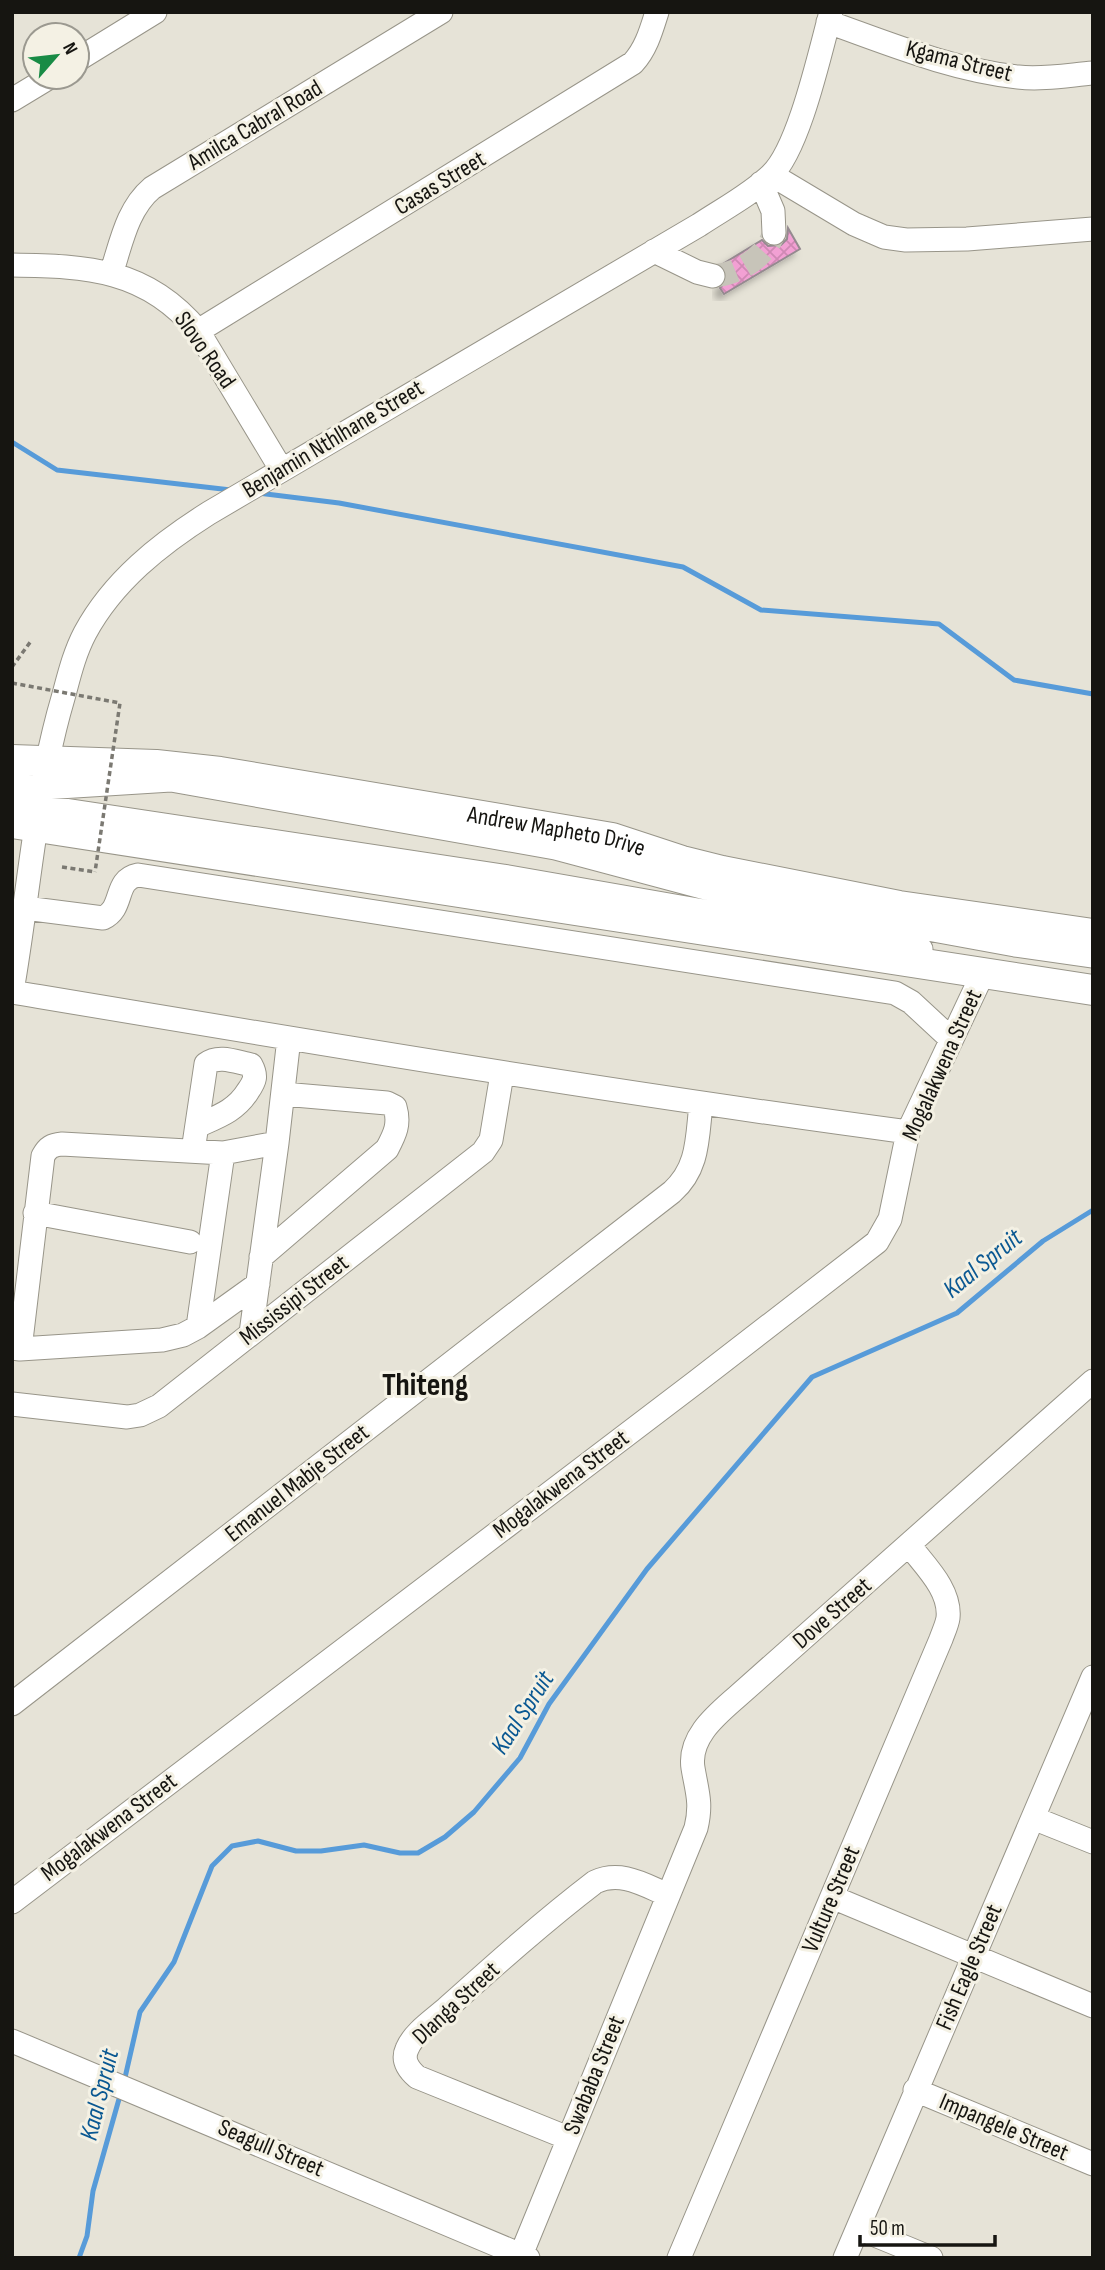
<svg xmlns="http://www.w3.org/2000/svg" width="1105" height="2270" viewBox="0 0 1105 2270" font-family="'Sofia Sans Condensed',sans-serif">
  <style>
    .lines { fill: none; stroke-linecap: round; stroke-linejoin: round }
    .stream { stroke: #579bd9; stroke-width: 5 }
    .building { fill: url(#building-cross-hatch); stroke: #958a90; stroke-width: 2; filter: url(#shadow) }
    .minor-tunnel { stroke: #c7c4b9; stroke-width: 23; stroke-dasharray: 23 11; stroke-linecap: butt }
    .minor-casing { stroke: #989589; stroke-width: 25 }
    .major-casing { stroke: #989589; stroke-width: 32 }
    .path { stroke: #7b7972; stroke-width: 3.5; stroke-dasharray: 5 3.5; stroke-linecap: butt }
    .minor { stroke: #fff; stroke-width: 23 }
    .major { stroke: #fff; stroke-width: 30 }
    .path-bridge { stroke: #7b7972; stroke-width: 3.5; stroke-dasharray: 5 3.5; stroke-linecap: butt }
    .labels { text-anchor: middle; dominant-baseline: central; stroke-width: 6; stroke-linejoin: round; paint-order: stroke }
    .street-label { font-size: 24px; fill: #161511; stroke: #f4f1e4 }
    .water-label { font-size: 26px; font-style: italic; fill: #0a5892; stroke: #f4f1e4 }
    .district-label { font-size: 32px; font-weight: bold; fill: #161511; stroke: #f4f1e4 }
  </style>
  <defs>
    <pattern id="building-cross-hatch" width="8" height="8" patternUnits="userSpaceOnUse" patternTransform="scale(1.75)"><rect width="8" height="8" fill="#f2a0d3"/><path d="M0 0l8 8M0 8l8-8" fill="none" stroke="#cf89b4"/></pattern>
    <filter id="shadow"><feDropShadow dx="-5.5" dy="5.5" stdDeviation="3.5" flood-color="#0004"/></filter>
  </defs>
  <rect width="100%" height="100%" fill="#e6e3d7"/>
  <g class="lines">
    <!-- stream -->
    <path class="stream" d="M12 442 57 470 231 490
      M258 493 339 503 683 567 761 610 939 624 1014 680 1093 694
      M124 2082 140 2012 174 1962 212 1866 232 1846 258 1841 296 1851H321L364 1845 400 1853H418L445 1837 474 1812 520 1758 549 1704 647 1569 812 1377 957 1313 1043 1241 1093 1210
      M79 2258 87 2236 93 2191 121 2092"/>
  </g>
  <!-- building -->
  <path class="building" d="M788 228 800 249 724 294 720 288 726 280 727 273 721 265 762 240 768 246 781 245 787 239Z"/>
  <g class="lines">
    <!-- minor-tunnel -->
    <path class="minor-tunnel" d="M713 276C738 274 766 257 774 233"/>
    <defs>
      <path id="minor" d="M828 22C890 44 952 70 1018 77 1042 80 1069 75 1093 73
        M77 60 155 12
        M12 100 50 77
        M772 175 854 224 884 237 906 240 967 239 1093 229
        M761 183 773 211 774 233
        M654 251 697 272 713 276
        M12 265C87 266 147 269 198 331L281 469
        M111 274C121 244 127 209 152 188L441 12
        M198 331 633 63C646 49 651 31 657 12
        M12 785 43 788 171 780 555 848 705 888 1015 945 1093 956
        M12 802 503 876 921 949
        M25 908 103 918C125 908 113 880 138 875L895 993 911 1002 951 1039
        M12 991C29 894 35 793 63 698 69 676 74 654 85 633 113 581 160 544 209 513L699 225C723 209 750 195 771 175 799 149 820 52 831 12
        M12 992C311 1042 608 1092 908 1132
        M193 1151 206 1064C219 1054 236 1062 251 1065 257 1076 255 1081 248 1091 236 1111 217 1117 197 1126
        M35 1213 190 1242
        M261 1257 387 1149C395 1134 400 1124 395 1107L387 1103 283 1094
        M198 1327 223 1153
        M251 1333 277 1143 289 1038
        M12 1348 20 1349 162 1340 183 1335 198 1327 258 1284
        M20 1349 43 1156C48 1147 52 1145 62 1144L223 1153 277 1143
        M12 1404 127 1417 140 1415 159 1406 483 1152 491 1140 502 1074
        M12 1704 672 1192C699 1168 697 1138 701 1104
        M1033 1818 1093 1842
        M832 1897 1093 2006
        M12 1902 696 1382 877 1242 890 1219 908 1132 983 973
        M12 2041 528 2258
        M915 2090 1093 2164
        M568 2138 417 2077C408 2069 402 2060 407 2049 414 2032 435 2019 448 2007 496 1964 544 1921 595 1882 621 1870 644 1885 668 1895
        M858 2228 931 2258
        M521 2255 696 1828C702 1803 697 1792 693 1768 688 1736 719 1713 739 1695L1093 1381
        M679 2258 941 1639C943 1633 947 1625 948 1618 951 1590 925 1566 909 1545
        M845 2258 1093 1677"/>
      <g id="major">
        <path id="s1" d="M12 760 156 765 220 772 612 838 682 861 722 871 899 906 1093 934"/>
        <path d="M12 823 1093 990"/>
      </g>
    </defs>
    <!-- minor casing -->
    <use href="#minor" class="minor-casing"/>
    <!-- major casing -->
    <use href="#major" class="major-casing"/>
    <!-- path -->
    <path class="path" d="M12 667 31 641
      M62 867 95 872"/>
    <!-- minor -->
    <use href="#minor" class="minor"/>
    <!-- major -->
    <use href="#major" class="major"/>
    <!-- path-bridge -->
    <path class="path-bridge" d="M12 683 120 703 95 872"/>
  </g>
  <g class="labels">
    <!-- street labels -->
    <g class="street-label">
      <text transform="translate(959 61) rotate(14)">Kgama Street</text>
      <text transform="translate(255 125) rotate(-31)">Amilca Cabral Road</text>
      <text transform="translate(440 183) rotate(-31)">Casas Street</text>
      <text transform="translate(205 350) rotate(55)">Slovo Road</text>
      <text transform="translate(333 439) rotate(-31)">Benjamin Nthlhane Street</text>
      <text stroke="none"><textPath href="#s1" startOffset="550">Andrew Mapheto Drive</textPath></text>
      <text transform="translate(942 1065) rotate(-66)">Mogalakwena Street</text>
      <text transform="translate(294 1300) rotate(-38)">Mississipi Street</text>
      <text transform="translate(297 1483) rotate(-38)">Emanuel Mabje Street</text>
      <text transform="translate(561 1484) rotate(-37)">Mogalakwena Street</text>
      <text transform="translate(832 1613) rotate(-41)">Dove Street</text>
      <text transform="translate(109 1827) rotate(-37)">Mogalakwena Street</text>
      <text transform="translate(831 1899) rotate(-67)">Vulture Street</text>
      <text transform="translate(969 1967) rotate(-67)">Fish Eagle Street</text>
      <text transform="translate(456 2003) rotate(-43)">Dlanga Street</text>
      <text transform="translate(594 2075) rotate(-68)">Swababa Street</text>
      <text transform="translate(1004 2127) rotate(23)">Impangele Street</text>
      <text transform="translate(271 2148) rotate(23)">Seagull Street</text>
    </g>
    <!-- water labels -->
    <g class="water-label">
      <text transform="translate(983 1264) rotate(-39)">Kaal Spruit</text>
      <text transform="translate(523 1713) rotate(-57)">Kaal Spruit</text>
      <text transform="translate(100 2095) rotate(-76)">Kaal Spruit</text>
    </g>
    <!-- district labels -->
    <g class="district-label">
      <text x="425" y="1385">Thiteng</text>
    </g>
  </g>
  <!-- border -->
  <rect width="1105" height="2270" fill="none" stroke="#161511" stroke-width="28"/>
  <!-- north arrow -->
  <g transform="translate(56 56) rotate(62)"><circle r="33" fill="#f4f1e4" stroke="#9b9990" stroke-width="2"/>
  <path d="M0-5L12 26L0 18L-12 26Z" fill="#188b45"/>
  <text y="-10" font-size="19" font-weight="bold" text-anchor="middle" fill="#161511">N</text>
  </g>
  <!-- scale -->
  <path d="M860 2235v10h135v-10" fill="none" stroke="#161511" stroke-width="3.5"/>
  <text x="870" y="2235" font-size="21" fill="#161511" stroke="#f4f1e4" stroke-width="5" paint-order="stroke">50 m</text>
</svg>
